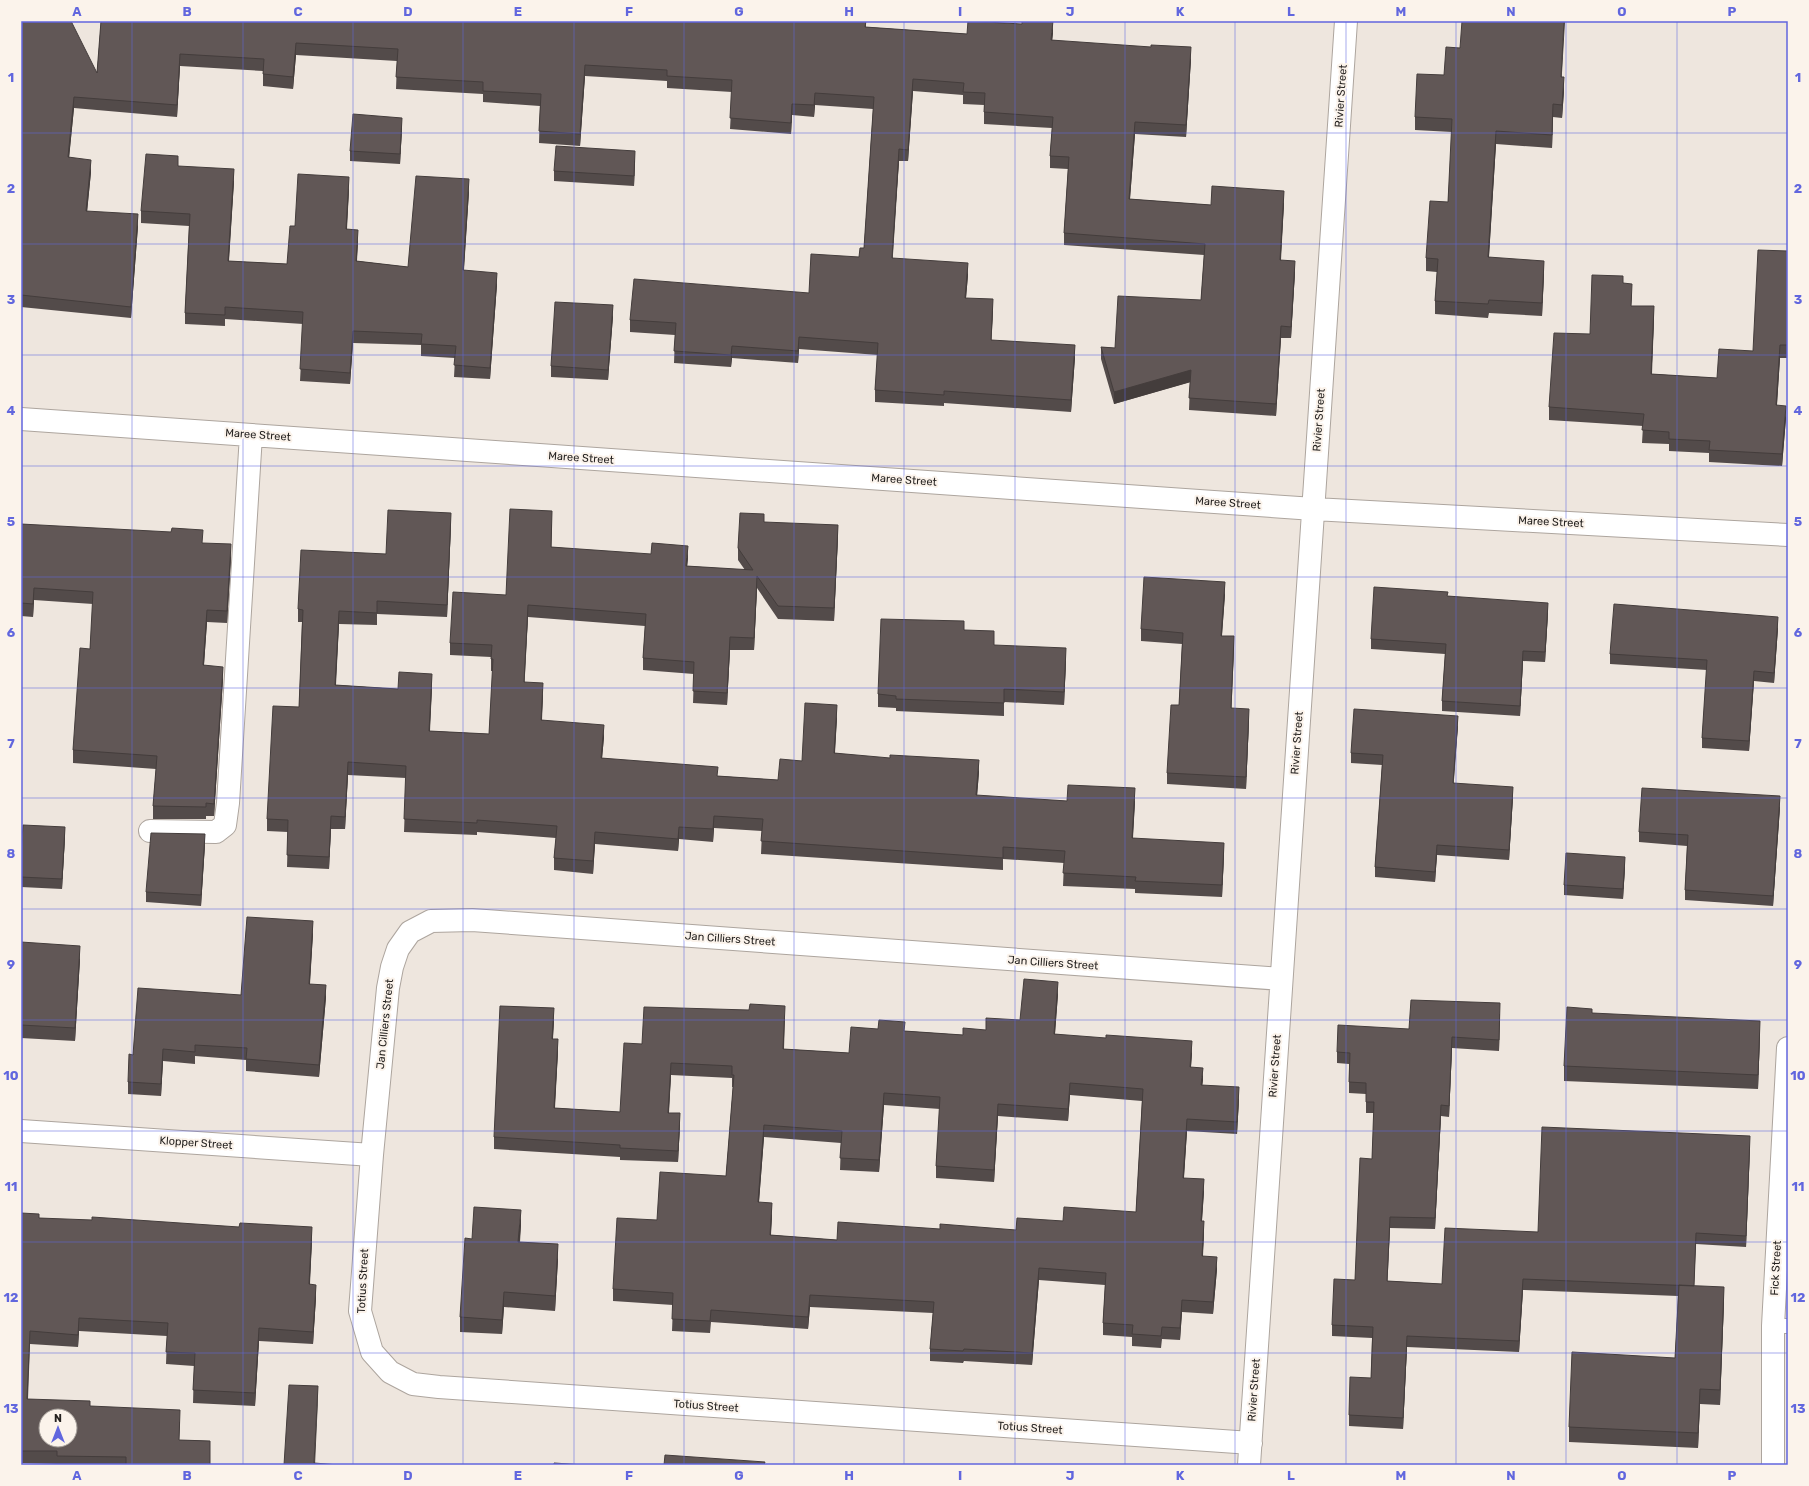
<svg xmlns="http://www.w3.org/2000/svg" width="1809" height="1486" viewBox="0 0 1809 1486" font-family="Rubik,sans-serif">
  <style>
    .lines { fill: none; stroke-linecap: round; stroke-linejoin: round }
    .lane-casing { stroke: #ada59e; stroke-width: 16 }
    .street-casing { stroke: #ada59e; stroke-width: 24 }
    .lane { stroke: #fff; stroke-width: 14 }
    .street { stroke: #fff; stroke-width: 22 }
    .wall { fill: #534b4a; fill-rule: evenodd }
    .shaded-wall { fill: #443d3c }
    .building { fill: #615756; stroke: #443d3c; fill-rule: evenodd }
    .grid { fill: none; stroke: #6166de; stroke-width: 1; stroke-opacity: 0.55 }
    .labels { text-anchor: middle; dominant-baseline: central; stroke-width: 4; stroke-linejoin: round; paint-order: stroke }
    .street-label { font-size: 11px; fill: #252220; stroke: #fbf3eb }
    .neatline { fill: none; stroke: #6166de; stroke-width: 1.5 }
    .grid-label { font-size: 13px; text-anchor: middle; font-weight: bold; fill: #6166de }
  </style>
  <rect width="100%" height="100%" fill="#eee6de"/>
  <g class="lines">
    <defs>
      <path id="lane" d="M1773 1326H1788"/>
      <path id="street" d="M21 419 1314 509 1788 535
        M150 831 216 832 225 825 228 803 251 435
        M21 1131 372 1155
        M1251 1443 439 1387 413 1384 390 1372 372 1352 360 1311 372 1155 388 988 392 967 398 949 410 932 431 921 472 920 1281 979
        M1249 1465 1346 21
        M1773 1465V1326L1788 1048"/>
    </defs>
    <!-- lane casing -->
    <use href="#lane" class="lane-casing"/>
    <!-- street casing -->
    <use href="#street" class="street-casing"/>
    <!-- lane -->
    <use href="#lane" class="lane"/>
    <!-- street -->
    <use href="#street" class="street"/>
  </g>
  <!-- wall -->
  <path class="wall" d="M21 21 97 73 101 21H866V27L967 34 1053 33 1052 40 1191 59 1186 137 1135 134 1130 199 1211 205 1284 203 1281 260 1295 272 1291 338H1281L1276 416 1189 410 1190 382 1114 404 1101 359V347L1115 348 1201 300 1204 255 1064 245V233L1068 169 1050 168V156L1052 128 984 124V105L963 104V95L913 91 908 161H899L892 258 968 275 966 298 993 311 991 340 1075 357 1071 412 944 403V406L875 402V390L878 355 799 349 798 363 732 358 731 367 674 363 675 335 630 332V320L809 293 859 257 864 248 873 109 815 105 814 117 792 115 791 134 730 129 732 92 667 88V81L585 76 580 146 539 143 540 106 483 102V94L396 89 397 61 296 55 293 89 263 86V71L180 66 177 117 74 108 69 157 91 172 87 211 138 226 131 318 21 307Z
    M1460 48 1562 77 1564 91 1562 118 1553 117 1552 148 1496 144 1489 257 1544 274 1542 316 1489 313 1488 318 1435 314V301L1437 272 1426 271V258L1448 202 1452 132 1415 130V117L1444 75Z
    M402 128 400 164 350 161V151Z
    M635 161 634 186 554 181V171Z
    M178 166 234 181 229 261 287 264 295 226 349 189 347 229 358 241 357 261 408 267 469 191 464 270 497 284 490 379 454 377 455 358 421 356V345L353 343 350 384 300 381 303 324 225 319V326L185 324V313L189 226 141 223V211Z
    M1788 251V358H1780L1777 405 1786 418 1782 466 1709 462V453L1669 451V444L1642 443 1643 426 1549 420V407L1590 334 1623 283 1632 296 1631 306 1654 319 1652 374 1717 378 1753 351Z
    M613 316 608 380 551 377V366Z
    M764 522 838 537 834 621 778 619 757 588 754 650H730L727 705 693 703 694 674 643 670V658L645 626 528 617 524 682 543 695 542 720 604 737 602 758 718 776 778 780 802 761 837 717 835 753 979 772 977 796 1067 801H1135L1133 838 1224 855 1222 897 1135 893V889L1063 886 1064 863 1003 859V870L761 854 762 831 714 828 713 842 679 839 678 851 595 844 593 874 554 870V858L556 838 477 832V835L404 832 406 778 348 775 345 829H331L329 869 287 867 288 832 267 831V819L299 707 302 622H298V609L386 554 451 525 447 617 377 614V625L339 624 336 685 398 689 432 687 430 731 489 734 493 671H491V657L450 655V643L506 595 552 524 551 547 688 558 687 566 745 570 738 560V548Z
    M21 524 203 543 231 557 227 623 207 622 204 665 223 679 214 816H206V819H153V806L156 769 73 763V750L90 649 93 604 34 600 33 617 21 616Z
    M1225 594 1222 636 1234 648 1231 708 1249 721 1246 789 1167 784V773L1179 705 1182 644 1141 641V629Z
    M1448 596 1548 613 1545 662 1523 661 1520 716 1442 711V701L1445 654 1371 649V639Z
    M1778 628 1774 683 1754 681 1749 751 1702 748V738L1707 670 1610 664V654Z
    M964 630 994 645 1066 661 1064 705 1004 702V716L896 711V708L878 707V694Z
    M1458 726 1453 783 1513 797 1509 860 1437 855 1435 882 1375 877V867L1382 765 1351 763V753Z
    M1780 807 1773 906 1685 900V890L1687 846 1639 842V832Z
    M65 837 62 889 21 887V854Z
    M205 844 201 906 146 902V892Z
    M1625 867 1623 899 1564 895V885Z
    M313 933 310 984 326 997 319 1077 246 1071V1060L195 1056V1064L163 1061 161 1096 128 1094V1082L133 1055 241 995Z
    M21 942 80 959 75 1041 21 1038Z
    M1058 994 1055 1034 1192 1053 1191 1067 1203 1080 1202 1085 1239 1099 1237 1134 1187 1131 1184 1178 1204 1191 1202 1221 1204 1233 1203 1256 1217 1269 1213 1314 1182 1312 1180 1340 1162 1339 1161 1348 1132 1346V1337L1103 1335V1323L1105 1285 1039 1280 1032 1365 964 1361 963 1363 930 1361V1349L933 1313 810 1307 808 1329 711 1322 710 1333 672 1331 673 1305 613 1301V1289L657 1220 726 1176 733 1087H732V1078L671 1075 669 1113 680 1125 678 1162 620 1160V1157L494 1149V1137L554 1020 553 1039 558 1051 555 1108 620 1112 642 1044 785 1018 784 1049 849 1053 905 1031 963 1035 986 1030 1020 1020ZM1070 1095 1142 1101 1136 1212 1063 1221 1016 1230 940 1229 837 1240 771 1235 772 1215 759 1202 764 1137 841 1143 840 1170 879 1172 884 1105 940 1109 936 1166V1178L994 1182 998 1116 1068 1121Z
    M1592 1013 1760 1035 1758 1089 1564 1081V1066Z
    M1500 1014 1499 1051 1452 1048 1449 1117 1441 1116 1435 1229 1390 1228 1387 1281 1442 1284 1538 1232 1750 1147 1746 1247 1696 1244 1694 1286 1724 1302 1720 1405 1700 1404 1698 1448 1569 1442V1427L1675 1358 1678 1296 1523 1290 1519 1352 1407 1347 1403 1429 1349 1426V1415L1371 1378 1372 1338 1332 1336V1325L1355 1280 1372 1159 1374 1113H1366V1094L1349 1093V1064L1337 1063V1052L1409 1029Z
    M21 1213 39 1218 312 1240 310 1284 316 1297 313 1344 259 1341 255 1406 193 1403 194 1366 166 1364 167 1336 79 1331 78 1347 30 1344 28 1399 90 1406 180 1422 179 1440 210 1441V1465H57V1464L21 1463Z
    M521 1225 520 1242 558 1259 555 1311 504 1307 502 1334 460 1332V1317L472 1239Z"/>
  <!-- shaded-wall -->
  <path class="shaded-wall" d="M1053 21V33L1051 52V40Z
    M1564 21H1565L1561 90V77Z
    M296 43V55L293 89V77Z
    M1191 47V59L1186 137V125Z
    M180 54V66L177 117V105Z
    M585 65V76L580 146V134Z
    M1564 77V91L1562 118V105Z
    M913 79V91L908 161V150Z
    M815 93V105L814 117V105Z
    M74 97V108L68 169V157Z
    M792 104V115L791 134V123Z
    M1553 104V117L1552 148V135Z
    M402 118V128L400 164V154Z
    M1135 122V134L1129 211V199Z
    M1496 131V144L1488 271V257Z
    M899 149V161L892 270V258Z
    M635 151V161L634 186V176Z
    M91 160V172L86 223V211Z
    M234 169V181L228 273V261Z
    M349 177V189L346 241V229Z
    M469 179V191L463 282V270Z
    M1284 191V203L1280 271V260Z
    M138 214V226L131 318V307Z
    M358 230V241L356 272V261Z
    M1295 261V272L1291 338V327Z
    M1544 261V274L1542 316V303Z
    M968 263V275L965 309V298Z
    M497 273V284L490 379V368Z
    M993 299V311L991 351V340Z
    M613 305V316L608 380V370Z
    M1654 306V319L1651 386V374Z
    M1281 326V338L1276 416V404Z
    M353 331V343L350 384V373Z
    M799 337V349L798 363V351Z
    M1075 345V357L1071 412V400Z
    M1780 345V358L1776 418V405Z
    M732 346V358L731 367V355Z
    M1191 370V382L1114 404V392Z
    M1786 406V418L1782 466V454Z
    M552 511V524L551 559V547Z
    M451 513V525L447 617V605Z
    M838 525V537L834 621V608Z
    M231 544V557L227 623V611Z
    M688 546V558L686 578V566Z
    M757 576V588L754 650V638Z
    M1225 582V594L1221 647V636Z
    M34 588V600L33 617V604Z
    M1548 603V613L1545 662V652Z
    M528 605V617L524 694V682Z
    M207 610V622L203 678V665Z
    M339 611V624L335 697V685Z
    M1778 617V628L1774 683V673Z
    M1234 636V648L1231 720V708Z
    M730 637V650L727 705V693Z
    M1066 648V661L1064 705V692Z
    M1523 651V661L1520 716V706Z
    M223 667V679L214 816V804Z
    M1754 671V681L1749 751V741Z
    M432 674V687L429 744V731Z
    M543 683V695L541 732V720Z
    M837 705V717L834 765V753Z
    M1249 709V721L1246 789V777Z
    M1458 716V726L1453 793V783Z
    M604 725V737L601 770V758Z
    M979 760V772L976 808V795Z
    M348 762V775L345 829V817Z
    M1513 787V797L1509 860V850Z
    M1135 788V801L1132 850V838Z
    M1780 796V807L1773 906V896Z
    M331 816V829L329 869V857Z
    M714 816V828L713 842V829Z
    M65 827V837L62 889V879Z
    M679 827V839L678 851V839Z
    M595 832V844L593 874V861Z
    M205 834V844L201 906V895Z
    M1224 843V855L1222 897V885Z
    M1437 845V855L1435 882V872Z
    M1625 857V867L1623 899V889Z
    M313 921V933L309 996V984Z
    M80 946V959L75 1041V1028Z
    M1058 982V994L1054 1046V1034Z
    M326 985V997L319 1077V1065Z
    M1500 1003V1014L1499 1051V1040Z
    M554 1008V1020L552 1051V1039Z
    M1760 1021V1035L1758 1089V1075Z
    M1452 1037V1048L1449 1117V1106Z
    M558 1039V1051L554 1120V1108Z
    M1192 1041V1053L1190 1079V1067Z
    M163 1049V1061L161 1096V1084Z
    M671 1063V1075L668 1125V1113Z
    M1203 1068V1080L1201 1097V1085Z
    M1070 1083V1095L1068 1121V1109Z
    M1239 1087V1099L1237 1134V1122Z
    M884 1093V1105L879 1172V1160Z
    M998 1104V1116L994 1182V1170Z
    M1441 1105V1116L1435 1229V1218Z
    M680 1113V1125L678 1162V1151Z
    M1187 1119V1131L1183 1190V1178Z
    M764 1125V1137L758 1214V1202Z
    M1750 1136V1147L1746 1247V1236Z
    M1204 1179V1191L1201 1233V1221Z
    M772 1203V1215L770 1247V1235Z
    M521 1210V1225L518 1257V1242Z
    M1390 1217V1228L1387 1292V1281Z
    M1204 1221V1233L1202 1268V1256Z
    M312 1227V1240L309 1297V1284Z
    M558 1244V1259L555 1311V1296Z
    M1217 1257V1269L1213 1314V1302Z
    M1039 1268V1280L1032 1365V1353Z
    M1523 1279V1290L1519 1352V1341Z
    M316 1285V1297L313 1344V1332Z
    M1724 1287V1302L1720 1405V1390Z
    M504 1292V1307L502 1334V1320Z
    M810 1295V1307L808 1329V1317Z
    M1182 1300V1312L1180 1340V1328Z
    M79 1318V1331L78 1347V1335Z
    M259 1328V1341L255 1406V1393Z
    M1407 1336V1347L1403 1429V1418Z
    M318 1386V1399L315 1465H314Z
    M1700 1389V1404L1698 1448V1433Z"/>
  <!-- building -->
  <path class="building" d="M21 21H71L97 73 101 21H866L865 27 967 34 968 21 1022 24V21H1053L1051 40 1151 47V45L1191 47 1186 125 1135 122 1129 199 1211 205 1212 186 1284 191 1280 260 1295 261 1291 327 1281 326 1276 404 1189 398 1191 370 1114 392 1101 347 1115 348 1118 296 1201 300 1205 244 1064 233 1069 157 1050 156 1053 117 984 112 985 93 963 92 964 83 913 79 908 150 899 149 892 258 968 263 965 298 993 299 991 340 1075 345 1071 400 944 391V395L875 390 878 343 799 337 798 351 732 346 731 355 674 351 676 323 630 320 634 279 809 293 811 254 859 257 860 248H864L874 97 815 93 814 105 792 104 791 123 730 118 732 80 667 76V70L585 65 580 134 539 131 541 94 483 91V82L396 77 398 49 296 43 293 77 263 74 264 59 180 54 177 105 74 97 68 157 91 160 86 211 138 214 131 307 21 295Z
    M1462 21H1564L1561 77H1564L1562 105 1553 104 1552 135 1496 131 1488 257 1544 261 1542 303 1489 300 1488 304 1435 301 1438 259 1426 258 1430 201 1448 202 1452 119 1415 117 1417 74 1444 75 1446 47 1460 48Z
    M353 114 402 118 400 154 350 151Z
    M556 146 635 151 634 176 554 171Z
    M146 154 178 156V166L234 169 228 261 287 264 290 226H295L298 174 349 177 346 229 358 230 356 261 408 267 416 176 469 179 463 270 497 273 490 368 454 365 456 346 421 344 422 334 353 331 350 373 300 369 303 312 225 307V315L185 313 190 214 141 211Z
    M1758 250 1788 251V345H1780L1776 405 1786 406 1782 454 1709 450 1710 441 1669 439V432L1642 430 1644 414 1549 407 1554 333 1590 334 1592 275 1623 276V283L1632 284 1631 306H1654L1651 374 1717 378 1719 349 1753 351Z
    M555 302 613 305 608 370 551 366Z
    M510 509 552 511 551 547 651 554 652 543 688 546 686 566 753 570 738 548 740 513 764 514V522L838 525 834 608 778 606 757 576 754 638 730 637 727 693 693 691 694 662 643 658 646 614 528 605 524 682 543 683 541 720 604 725 601 758 718 767 717 776 778 780 780 759 802 761 805 703 837 705 834 753 890 758V755L979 760 976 795 1067 801 1068 785 1135 788 1132 838 1224 843 1222 885 1135 881 1136 877 1063 873 1065 851 1003 847V858L761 841 763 819 714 816 713 829 679 827 678 839 595 832 593 861 554 858 557 826 477 820V823L404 819 406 766 348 762 345 817 331 816 329 857 287 855 288 820 267 819 273 706 299 707 303 610 298 609 301 550 386 554 388 510 451 513 447 605 377 601V613L339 611 335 685 398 689 399 672 432 674 429 731 489 734 493 659H491L492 645 450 643 453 592 506 595Z
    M21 524 171 532 172 528 203 530 202 543 231 544 227 611 207 610 203 665 223 667 214 804 206 803V807L153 806 157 756 73 750 80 648 90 649 93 592 34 588 33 604 21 603Z
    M1144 577 1225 582 1221 636H1234L1231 708 1249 709 1246 777 1167 773 1171 705H1179L1183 633 1141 629Z
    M1374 587 1448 592 1447 596 1548 603 1545 652 1523 651 1520 706 1442 701 1446 644 1371 639Z
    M1614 604 1778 617 1774 673 1754 671 1749 741 1702 738 1707 660 1610 654Z
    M881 619 964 621V630L994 631V645L1066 648 1064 692 1004 689V703L896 699V696L878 694Z
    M1354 709 1458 716 1453 783 1513 787 1509 850 1437 845 1435 872 1375 867 1383 755 1351 753Z
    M1642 788 1780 796 1773 896 1685 890 1688 835 1639 832Z
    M23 825 65 827 62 879 21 877V854Z
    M151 833 205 834 201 895 146 892Z
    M1566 853 1625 857 1623 889 1564 885Z
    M247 917 313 921 309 984 326 985 319 1065 246 1059 247 1048 195 1045V1052L163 1049 161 1084 128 1082 129 1054 133 1055 138 988 241 995Z
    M21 942 80 946 75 1028 21 1025Z
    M1024 979 1058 982 1054 1034 1106 1038V1035L1192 1041 1190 1067 1203 1068 1201 1085 1239 1087 1237 1122 1187 1119 1183 1178 1204 1179 1201 1221H1204L1202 1256 1217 1257 1213 1302 1182 1300 1180 1328 1162 1327 1161 1336 1132 1334 1133 1325 1103 1323 1106 1273 1039 1268 1032 1353 964 1349 963 1351 930 1349 934 1302 810 1295 808 1317 711 1310 710 1321 672 1319 673 1293 613 1289 617 1218 657 1220 660 1172 726 1176 734 1075H732V1066L671 1063 668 1113H680L678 1151 620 1148V1145L494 1137 500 1006 554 1008 552 1039H558L554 1108 620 1112 624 1043 642 1044 644 1007 749 1010 750 1004 785 1006 783 1049 849 1053 851 1027 878 1029 879 1020 905 1022 904 1031 963 1035V1028L986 1030V1018L1020 1020ZM1070 1083 1143 1089 1136 1212 1064 1207 1063 1221 1017 1218 1016 1230 940 1224V1229L838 1222 837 1240 770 1235 772 1203 758 1202 764 1125 842 1131 840 1158 879 1160 884 1093 940 1097 936 1166 994 1170 998 1104 1068 1109Z
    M1411 1000 1500 1003 1499 1040 1452 1037 1449 1106 1441 1105 1435 1218 1390 1217 1387 1281 1442 1284 1445 1228 1538 1232 1542 1127 1750 1136 1746 1236 1696 1233 1694 1286 1523 1279 1519 1341 1407 1336 1403 1418 1349 1415 1350 1377 1371 1378 1373 1327 1332 1325 1334 1279 1355 1280 1360 1158 1372 1159 1374 1102H1366V1083L1349 1082 1350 1053 1337 1052 1338 1025 1409 1029Z
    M1567 1007 1592 1009V1013L1760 1021 1758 1075 1564 1066Z
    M474 1207 521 1210 518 1242 558 1244 555 1296 504 1292 502 1320 460 1317 465 1238 472 1239Z
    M21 1213 39 1214V1218L92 1220V1217L239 1227 240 1223 312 1227 309 1284 316 1285 313 1332 259 1328 255 1393 193 1390 195 1353 166 1352 168 1323 79 1318 78 1335 30 1331 27 1399 90 1401V1406L180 1410 179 1440 210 1441V1465H126V1457L57 1456V1451H21ZM46 1416H70V1440H46Z
    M1679 1285 1724 1287 1720 1390 1700 1389 1698 1433 1569 1427 1572 1352 1675 1358Z
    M289 1385 318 1386 314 1463 339 1465H284Z
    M665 1455 765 1462 764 1465H664Z
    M554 1463 584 1465H554Z"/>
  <!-- grid -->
  <path class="grid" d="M132 21V1465M243 21V1465M353 21V1465M463 21V1465M574 21V1465M684 21V1465M794 21V1465M904 21V1465M1015 21V1465M1125 21V1465M1235 21V1465M1346 21V1465M1456 21V1465M1566 21V1465M1677 21V1465M21 133H1788M21 244H1788M21 355H1788M21 466H1788M21 577H1788M21 688H1788M21 798H1788M21 909H1788M21 1020H1788M21 1131H1788M21 1242H1788M21 1353H1788"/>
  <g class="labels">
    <!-- street labels -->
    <g class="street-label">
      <text transform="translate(1341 96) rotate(-86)">Rivier Street</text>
      <text transform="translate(1319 420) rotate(-86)">Rivier Street</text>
      <text transform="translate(258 435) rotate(4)">Maree Street</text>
      <text transform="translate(581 458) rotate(4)">Maree Street</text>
      <text transform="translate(904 480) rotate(4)">Maree Street</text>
      <text transform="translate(1228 503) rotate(4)">Maree Street</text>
      <text transform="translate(1551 522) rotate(3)">Maree Street</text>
      <text transform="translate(1297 743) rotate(-86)">Rivier Street</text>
      <text transform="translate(730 939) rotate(4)">Jan Cilliers Street</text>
      <text transform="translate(1053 963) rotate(4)">Jan Cilliers Street</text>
      <text transform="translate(385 1024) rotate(-84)">Jan Cilliers Street</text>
      <text transform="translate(1275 1066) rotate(-86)">Rivier Street</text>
      <text transform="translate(196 1143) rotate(4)">Klopper Street</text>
      <text transform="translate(1776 1268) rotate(-87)">Fick Street</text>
      <text transform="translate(363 1281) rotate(-87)">Totius Street</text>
      <text transform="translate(1254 1390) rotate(-86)">Rivier Street</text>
      <text transform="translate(706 1406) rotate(4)">Totius Street</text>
      <text transform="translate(1030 1428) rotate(4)">Totius Street</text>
    </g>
  </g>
  <!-- border -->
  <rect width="1809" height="1486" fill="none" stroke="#fbf3eb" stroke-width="44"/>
  <!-- north arrow -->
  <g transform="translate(58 1428)"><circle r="19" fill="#fbf3eb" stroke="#a59f9a"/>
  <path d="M0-3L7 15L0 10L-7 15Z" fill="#6166de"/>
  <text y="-6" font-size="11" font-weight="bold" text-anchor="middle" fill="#252220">N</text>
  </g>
  <rect x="22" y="22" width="1765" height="1442" class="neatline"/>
  <g class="grid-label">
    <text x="77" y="16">A</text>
    <text x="187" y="16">B</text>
    <text x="298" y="16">C</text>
    <text x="408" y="16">D</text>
    <text x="518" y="16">E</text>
    <text x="629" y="16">F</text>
    <text x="739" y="16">G</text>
    <text x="849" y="16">H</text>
    <text x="960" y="16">I</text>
    <text x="1070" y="16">J</text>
    <text x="1180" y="16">K</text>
    <text x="1291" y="16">L</text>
    <text x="1401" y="16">M</text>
    <text x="1511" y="16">N</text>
    <text x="1622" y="16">O</text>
    <text x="1732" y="16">P</text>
    <text x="11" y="82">1</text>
    <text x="1798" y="82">1</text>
    <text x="11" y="193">2</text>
    <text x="1798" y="193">2</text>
    <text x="11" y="304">3</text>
    <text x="1798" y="304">3</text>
    <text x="11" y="415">4</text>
    <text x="1798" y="415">4</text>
    <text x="11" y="526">5</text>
    <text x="1798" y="526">5</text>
    <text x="11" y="637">6</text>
    <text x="1798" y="637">6</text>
    <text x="11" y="748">7</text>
    <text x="1798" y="748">7</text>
    <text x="11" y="858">8</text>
    <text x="1798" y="858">8</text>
    <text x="11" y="969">9</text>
    <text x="1798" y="969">9</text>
    <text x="11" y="1080">10</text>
    <text x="1798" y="1080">10</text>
    <text x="11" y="1191">11</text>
    <text x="1798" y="1191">11</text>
    <text x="11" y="1302">12</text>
    <text x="1798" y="1302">12</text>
    <text x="11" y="1413">13</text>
    <text x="1798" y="1413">13</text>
    <text x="77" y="1480">A</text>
    <text x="187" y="1480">B</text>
    <text x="298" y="1480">C</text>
    <text x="408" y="1480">D</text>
    <text x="518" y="1480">E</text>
    <text x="629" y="1480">F</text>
    <text x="739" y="1480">G</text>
    <text x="849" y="1480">H</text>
    <text x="960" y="1480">I</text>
    <text x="1070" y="1480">J</text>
    <text x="1180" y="1480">K</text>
    <text x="1291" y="1480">L</text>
    <text x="1401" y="1480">M</text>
    <text x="1511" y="1480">N</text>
    <text x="1622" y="1480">O</text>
    <text x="1732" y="1480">P</text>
  </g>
</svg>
